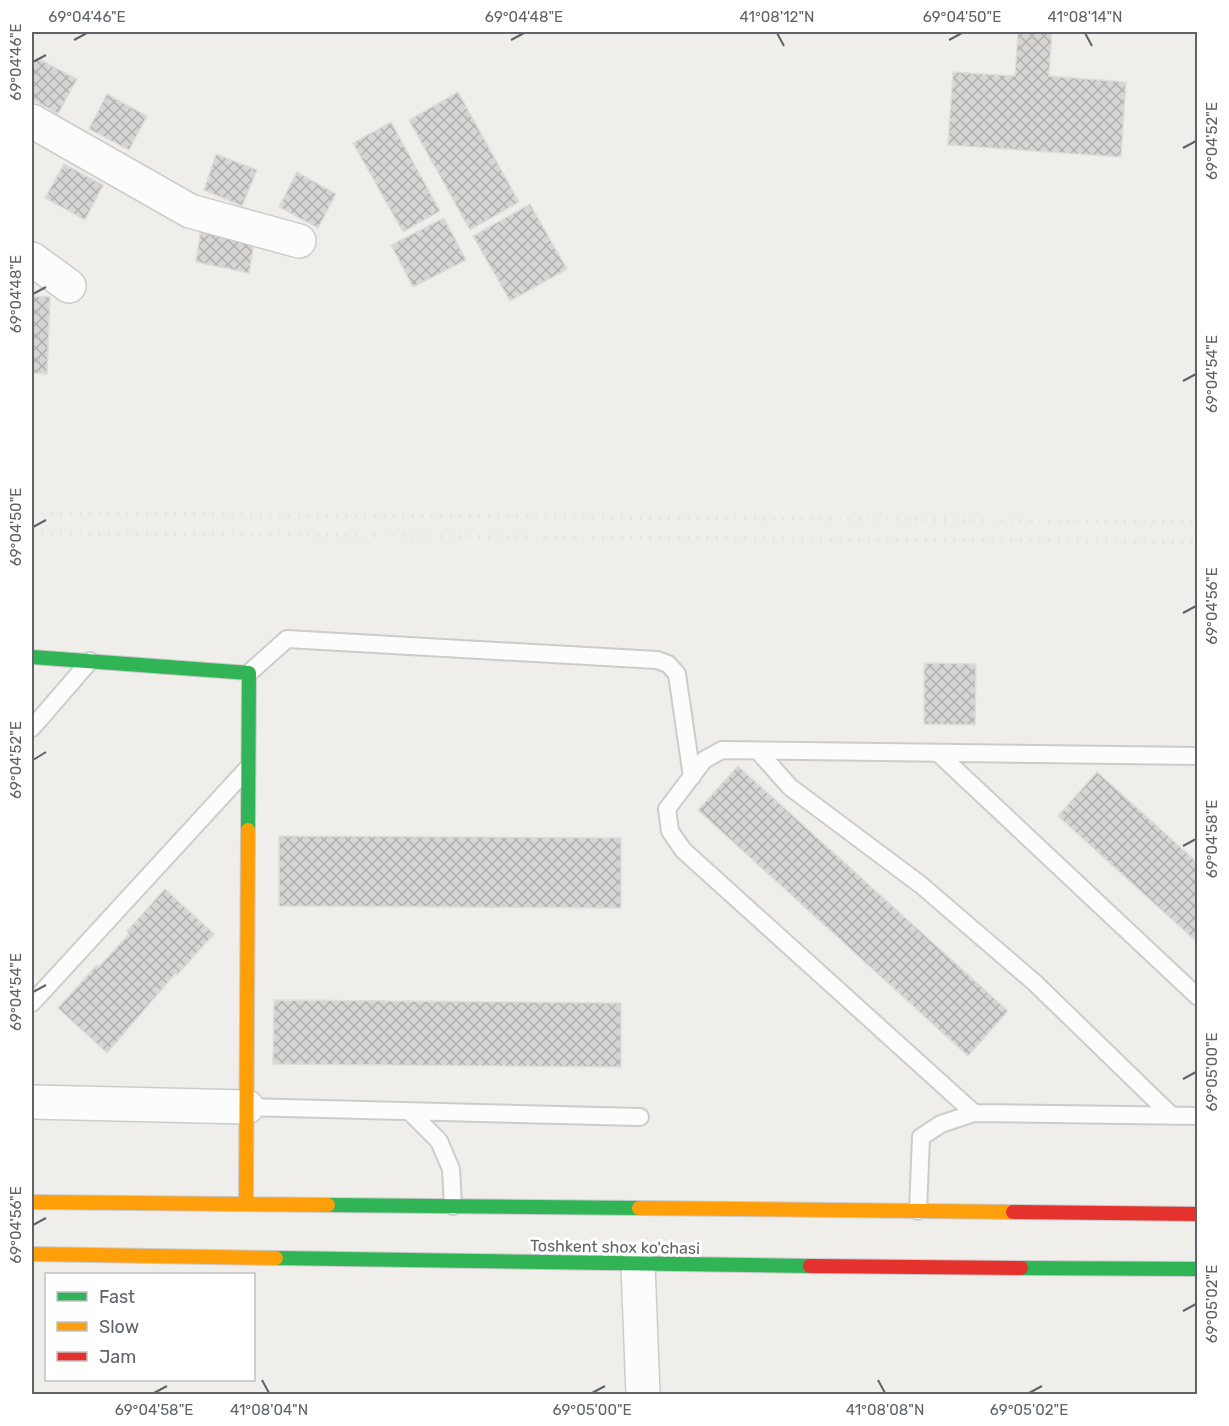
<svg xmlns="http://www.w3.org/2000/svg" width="1229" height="1426" viewBox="0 0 1229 1426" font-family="Rubik,sans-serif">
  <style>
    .building { fill: url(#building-cross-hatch); stroke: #deddd9; stroke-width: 1.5 }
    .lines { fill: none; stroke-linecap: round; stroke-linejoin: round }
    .lane-casing { stroke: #cbcccc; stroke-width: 20 }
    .street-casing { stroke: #cbcccc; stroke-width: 36 }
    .fast-casing { stroke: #cacacb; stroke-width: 16 }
    .slow-casing { stroke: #cacacb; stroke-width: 16 }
    .jam-casing { stroke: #cacacb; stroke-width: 16 }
    .lane { stroke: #fdfcfc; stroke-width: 16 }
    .street { stroke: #fdfcfc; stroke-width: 33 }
    .fast { stroke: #30b455; stroke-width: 14 }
    .slow { stroke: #ff9f0a; stroke-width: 14 }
    .jam { stroke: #e5322d; stroke-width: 14 }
    .rail { stroke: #e4e4e4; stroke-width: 4.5; stroke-dasharray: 1.5 8; stroke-linecap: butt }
    .ticks { fill: none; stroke: #5f6368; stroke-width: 2 }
    .labels { text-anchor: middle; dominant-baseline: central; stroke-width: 6; stroke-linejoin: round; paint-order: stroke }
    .street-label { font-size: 16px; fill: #5f6368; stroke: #fff }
    .neatline { fill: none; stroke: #5f6368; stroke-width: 2 }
    .ticks-label { font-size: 15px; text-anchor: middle; fill: #5f6368 }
  </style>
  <defs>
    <pattern id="building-cross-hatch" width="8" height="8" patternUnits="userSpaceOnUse" patternTransform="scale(1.5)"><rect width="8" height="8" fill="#d6d5d3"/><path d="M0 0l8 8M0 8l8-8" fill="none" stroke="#b1b0af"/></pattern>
  </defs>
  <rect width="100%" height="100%" fill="#efeeea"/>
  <!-- building -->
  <path class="building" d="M1018 32H1052L1049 76 1126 82 1121 157 948 145 953 72 1015 76Z
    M37 58 77 79 58 114 32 99V69Z
    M458 92 519 202 470 230 409 120Z
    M107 94 147 116 129 150 89 129Z
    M391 122 440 211 403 232 353 143Z
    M216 154 257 170 242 206 204 190Z
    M64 164 103 185 85 220 45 198Z
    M297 172 336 194 318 228 279 207Z
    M530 204 567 269 510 301 473 236Z
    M444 218 466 260 413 287 391 245Z
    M201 228 255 239 249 273 196 262Z
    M32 296 50 297 47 374 32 373Z
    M924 663 976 664 975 725 924 724Z
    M738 766 1008 1011 968 1056 698 810Z
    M1097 772 1198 863V943L1058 816Z
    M279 836 621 838V908L279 906Z
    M165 889 214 934 177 975 175 974 107 1053 58 1008 97 965 99 967 129 934 127 931Z
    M274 1000 621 1003V1067L273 1064Z"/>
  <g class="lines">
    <defs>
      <path id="lane" d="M249 673 287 639 657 660 668 664 677 674 692 777
        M32 728 90 661
        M758 751 790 787 921 885 1035 983 1172 1116
        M938 753 1198 997
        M32 1003 246 770
        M247 1107 640 1117
        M411 1113 439 1141 451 1169 453 1206
        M974 1113 683 850 670 831 667 809 704 760 722 750 1198 756
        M918 1211 921 1137 941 1124 974 1113 1198 1116"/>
      <path id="street" d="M32 121 190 211 299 241
        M32 259 69 286
        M32 1102 247 1107
        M638 1265 643 1394"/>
      <path id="fast" d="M32 657 249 673 248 830
        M328 1205 639 1208
        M276 1258 810 1266
        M1021 1268 1198 1269"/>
      <path id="slow" d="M32 1202 328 1205
        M246 1204 248 830
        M639 1208 1013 1212
        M32 1254 276 1258"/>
      <path id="jam" d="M1013 1212 1198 1214
        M810 1266 1021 1268"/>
    </defs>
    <!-- lane casing -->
    <use href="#lane" class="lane-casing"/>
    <!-- street casing -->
    <use href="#street" class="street-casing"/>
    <!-- fast casing -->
    <use href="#fast" class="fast-casing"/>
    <!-- slow casing -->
    <use href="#slow" class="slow-casing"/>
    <!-- jam casing -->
    <use href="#jam" class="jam-casing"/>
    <!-- lane -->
    <use href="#lane" class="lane"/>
    <!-- street -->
    <use href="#street" class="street"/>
    <!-- fast -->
    <use href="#fast" class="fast"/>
    <!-- slow -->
    <use href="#slow" class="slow"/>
    <!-- jam -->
    <use href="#jam" class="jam"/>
    <!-- rail -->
    <path class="rail" d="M32 513 1198 522
      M32 533 1198 542"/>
  </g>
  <!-- ticks -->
  <path class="ticks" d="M777 33 784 46M1085 33 1092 46M74 40 87 33M511 40 524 33M949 40 962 33M33 62 46 55M1183 148 1196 141M33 294 46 287M1183 381 1196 374M33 527 46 520M1183 613 1196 606M33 760 46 752M1183 846 1196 839M33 992 46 985M1183 1079 1196 1072M33 1225 46 1218M1183 1311 1196 1304M262 1380 269 1393M878 1380 885 1393M154 1393 167 1386M592 1393 605 1386M1029 1393 1042 1386"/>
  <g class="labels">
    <!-- street labels -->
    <g class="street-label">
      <text transform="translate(615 1247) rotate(1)">Toshkent shox ko'chasi</text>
    </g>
  </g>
  <!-- border -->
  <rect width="1229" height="1426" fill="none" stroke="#ffffff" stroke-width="66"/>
  <!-- legend -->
  <rect x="45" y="1273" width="210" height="108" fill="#ffffff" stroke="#bfc1c3" stroke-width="1.5"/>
  <rect x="57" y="1292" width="30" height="9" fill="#30b455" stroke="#bfc1c3" stroke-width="1.5"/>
  <text x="99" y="1303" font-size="18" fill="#5f6368">Fast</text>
  <rect x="57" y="1322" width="30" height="9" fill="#ff9f0a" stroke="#bfc1c3" stroke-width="1.5"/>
  <text x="99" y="1333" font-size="18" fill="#5f6368">Slow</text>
  <rect x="57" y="1352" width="30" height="9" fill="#e5322d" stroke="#bfc1c3" stroke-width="1.5"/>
  <text x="99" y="1363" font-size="18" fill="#5f6368">Jam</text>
  <rect x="33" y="33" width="1163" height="1360" class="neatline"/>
  <g class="ticks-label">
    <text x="87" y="22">69°04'46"E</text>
    <text x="524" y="22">69°04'48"E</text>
    <text x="777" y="22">41°08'12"N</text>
    <text x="962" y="22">69°04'50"E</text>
    <text x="1085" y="22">41°08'14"N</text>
    <text transform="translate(16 62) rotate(-90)" y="5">69°04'46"E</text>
    <text transform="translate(1212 141) rotate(-90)" y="5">69°04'52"E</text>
    <text transform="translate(16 294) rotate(-90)" y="5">69°04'48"E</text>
    <text transform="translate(1212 374) rotate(-90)" y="5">69°04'54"E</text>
    <text transform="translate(16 527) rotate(-90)" y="5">69°04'50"E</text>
    <text transform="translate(1212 606) rotate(-90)" y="5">69°04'56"E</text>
    <text transform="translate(16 760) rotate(-90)" y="5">69°04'52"E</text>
    <text transform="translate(1212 839) rotate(-90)" y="5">69°04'58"E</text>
    <text transform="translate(16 992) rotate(-90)" y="5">69°04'54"E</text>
    <text transform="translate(1212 1072) rotate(-90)" y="5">69°05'00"E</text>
    <text transform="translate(16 1225) rotate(-90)" y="5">69°04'56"E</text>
    <text transform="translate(1212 1304) rotate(-90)" y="5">69°05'02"E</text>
    <text x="154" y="1415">69°04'58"E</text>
    <text x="269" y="1415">41°08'04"N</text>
    <text x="592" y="1415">69°05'00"E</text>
    <text x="885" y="1415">41°08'08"N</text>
    <text x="1029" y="1415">69°05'02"E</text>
  </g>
</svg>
